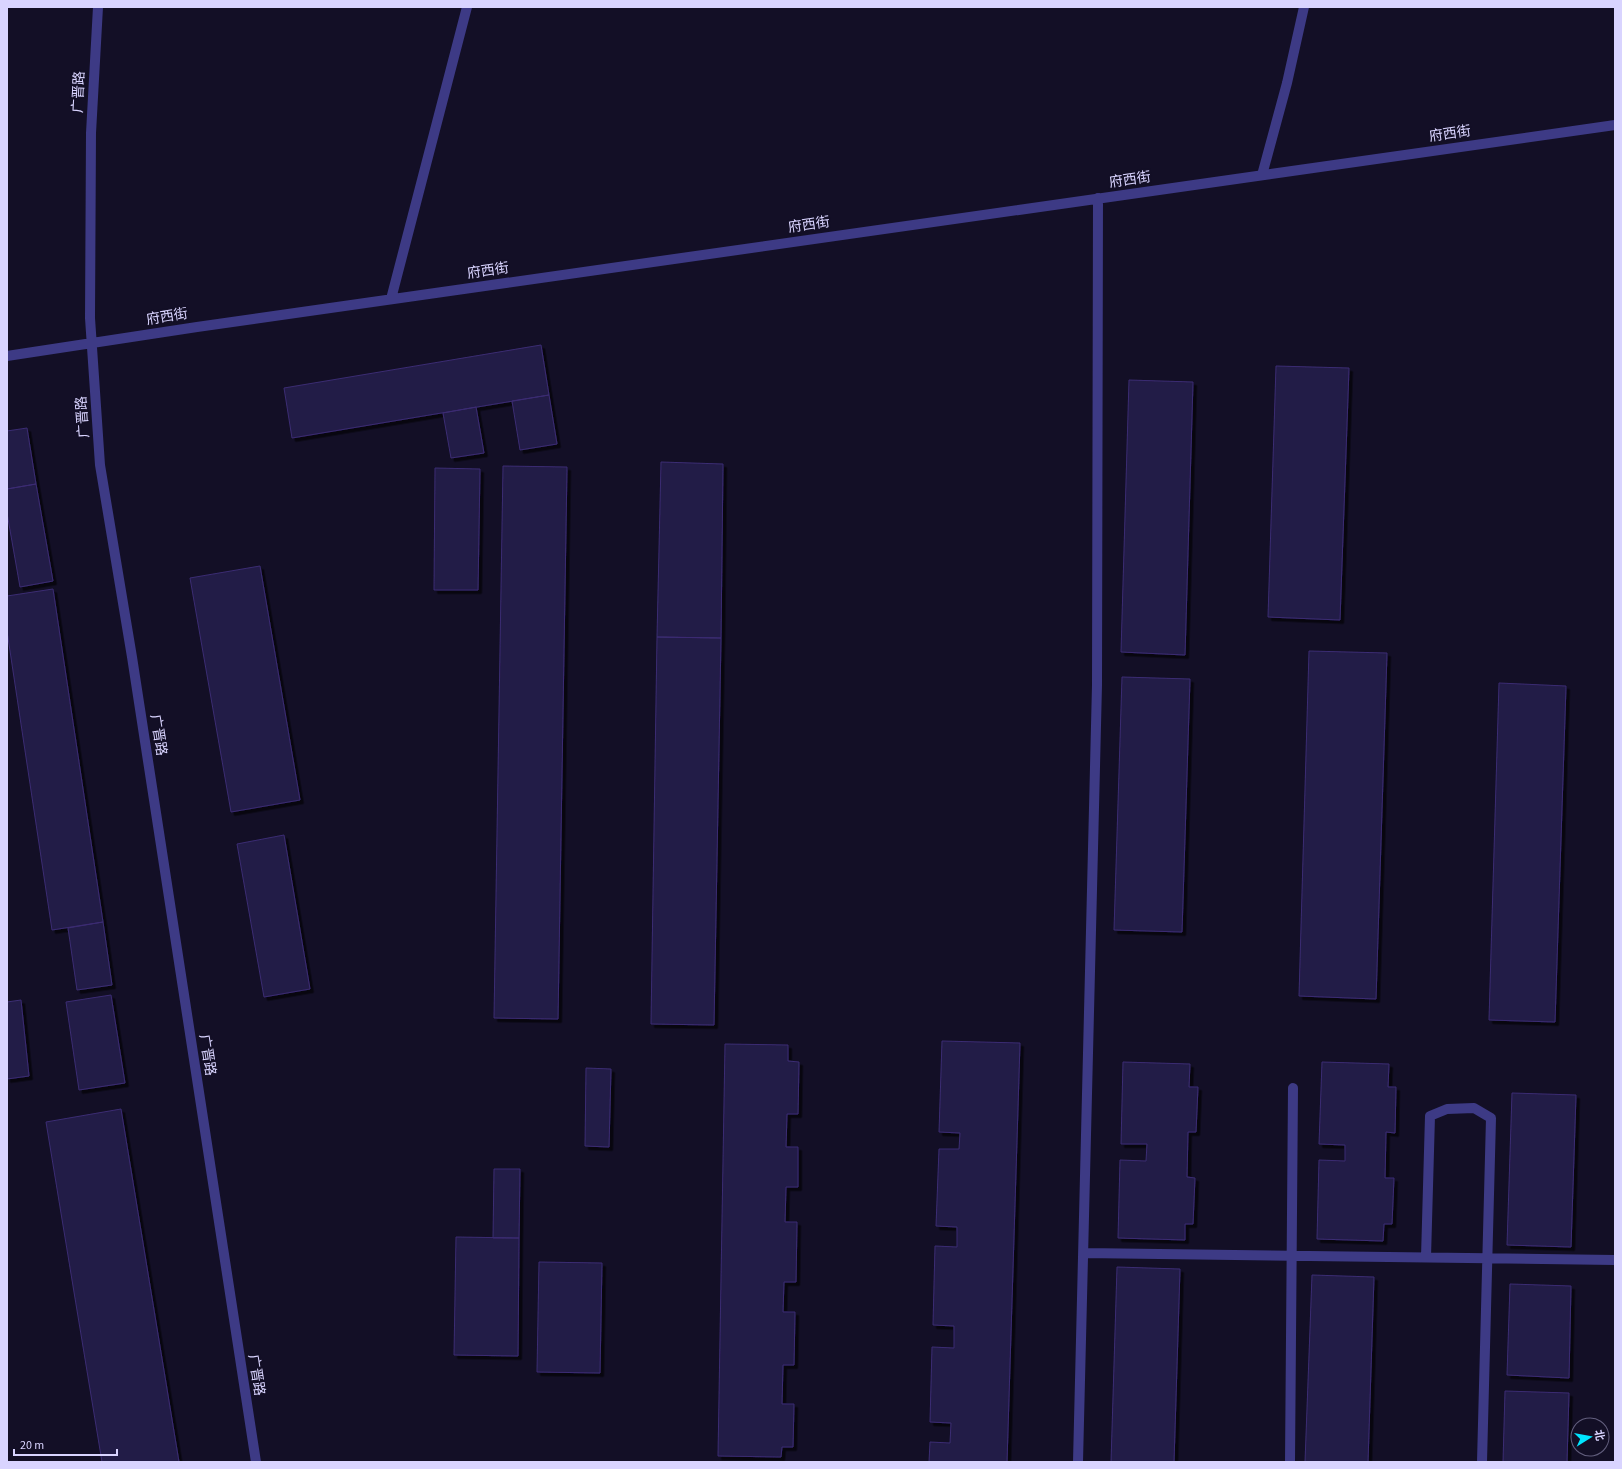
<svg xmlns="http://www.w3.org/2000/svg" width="1622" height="1469" viewBox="0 0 1622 1469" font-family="'Source Sans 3','Noto Sans SC',sans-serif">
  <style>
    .building { fill: #241b47; stroke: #3b2d73; filter: url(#shadow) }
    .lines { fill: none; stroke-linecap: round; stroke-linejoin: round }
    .minor { stroke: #3d3a85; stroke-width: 10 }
    .labels { text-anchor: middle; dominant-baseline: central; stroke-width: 3.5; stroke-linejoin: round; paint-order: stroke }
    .street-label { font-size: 14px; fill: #d9d4ff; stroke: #130f26 }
  </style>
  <defs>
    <filter id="shadow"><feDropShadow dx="3.5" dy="3.5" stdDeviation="0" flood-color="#0009"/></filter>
  </defs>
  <rect width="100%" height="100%" fill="#130f26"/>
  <!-- building -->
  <path class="building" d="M541 345 549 395 292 438 284 388Z
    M1276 366 1349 368 1340 620 1268 617Z
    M1129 380 1193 382 1185 655 1121 652Z
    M549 395 557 444 520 450 512 401Z
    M476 407 484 453 451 458 443 413Z
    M27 428 36 484 7 489V431Z
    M661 462 723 464 721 638 657 637Z
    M503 466 567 467 558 1019 494 1018Z
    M435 468 480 469 478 590H434Z
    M36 484 53 581 20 587 7 513V489Z
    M260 566 300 800 231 812 190 578Z
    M53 589 103 922 52 930 7 631V596Z
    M657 637 721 638 714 1025 651 1024Z
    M1309 651 1387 653 1376 999 1299 996Z
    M1122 677 1190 679 1182 932 1114 930Z
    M1499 683 1566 686 1555 1022 1489 1020Z
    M284 835 310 989 264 997 237 844Z
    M103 922 112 985 77 990 68 928Z
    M111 995 125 1083 79 1090 66 1002Z
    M21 1000 29 1076 7 1079V1002Z
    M942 1041 1020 1043 1007 1462H929L930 1442 950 1443 951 1423 930 1422 932 1347 954 1348V1326L933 1325 935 1246 957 1247V1227L936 1226 939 1149H959L960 1133 939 1132Z
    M725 1044 788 1045V1061L799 1062 798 1114H787L786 1147H798V1187H786L785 1222H797L796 1282H784L783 1312H795L794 1365H783L782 1404H794L793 1447H782L781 1457 718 1456Z
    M1123 1062 1190 1064 1189 1087H1198L1196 1132H1188L1187 1177 1195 1178 1193 1224H1185V1240L1118 1238 1120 1160 1146 1161 1147 1144H1121Z
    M1322 1062 1389 1064 1388 1087H1396L1395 1133 1386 1132 1385 1178H1394L1392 1224H1384L1383 1241 1317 1239 1319 1160 1345 1161V1145L1319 1144Z
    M586 1068 611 1069 609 1147 585 1146Z
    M1512 1093 1576 1095 1571 1247 1507 1245Z
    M121 1109 179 1462H102L46 1122Z
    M494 1169H520L519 1238H493Z
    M456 1237 519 1238 518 1356 454 1355Z
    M539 1262 602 1263 600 1373 537 1372Z
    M1117 1267 1180 1269 1174 1462H1111Z
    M1312 1275 1374 1277 1368 1462H1305Z
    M1510 1284 1571 1286 1569 1378 1507 1375Z
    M1505 1391 1569 1393 1567 1462H1503Z"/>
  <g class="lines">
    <!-- minor -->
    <path class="minor" d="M98 7 91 133 90 318 100 465 132 657 256 1462
      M1262 175 1287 83 1304 7
      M391 299 467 7
      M7 356 197 327 1615 125
      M1084 1253 1615 1260
      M1426 1257 1430 1116 1447 1109 1474 1108 1491 1118 1482 1462
      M1078 1462 1097 685 1098 198
      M1290 1462 1293 1088"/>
  </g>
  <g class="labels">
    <!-- street labels -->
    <g class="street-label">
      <text transform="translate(79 92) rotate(-87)">广晋路</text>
      <text transform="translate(1450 134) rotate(-8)">府西街</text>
      <text transform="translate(1130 180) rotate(-8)">府西街</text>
      <text transform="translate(809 225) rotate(-8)">府西街</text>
      <text transform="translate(488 271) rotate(-8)">府西街</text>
      <text transform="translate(167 317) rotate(-9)">府西街</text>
      <text transform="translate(83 417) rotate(-94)">广晋路</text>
      <text transform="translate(158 735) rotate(81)">广晋路</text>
      <text transform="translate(207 1055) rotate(81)">广晋路</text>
      <text transform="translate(256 1375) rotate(81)">广晋路</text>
    </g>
  </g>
  <!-- border -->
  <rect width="1622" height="1469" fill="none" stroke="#d9d4ff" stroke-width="16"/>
  <!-- north arrow -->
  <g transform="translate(1590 1437) rotate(79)"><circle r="19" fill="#130f26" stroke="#625e7d"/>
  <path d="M0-3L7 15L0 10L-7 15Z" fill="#00e5ff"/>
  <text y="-6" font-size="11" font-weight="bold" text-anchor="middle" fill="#d9d4ff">北</text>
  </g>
  <!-- scale -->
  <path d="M14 1449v6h103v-6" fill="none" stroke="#d9d4ff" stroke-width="2"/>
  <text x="20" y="1449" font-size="12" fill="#d9d4ff" stroke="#130f26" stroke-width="3" paint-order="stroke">20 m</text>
</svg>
